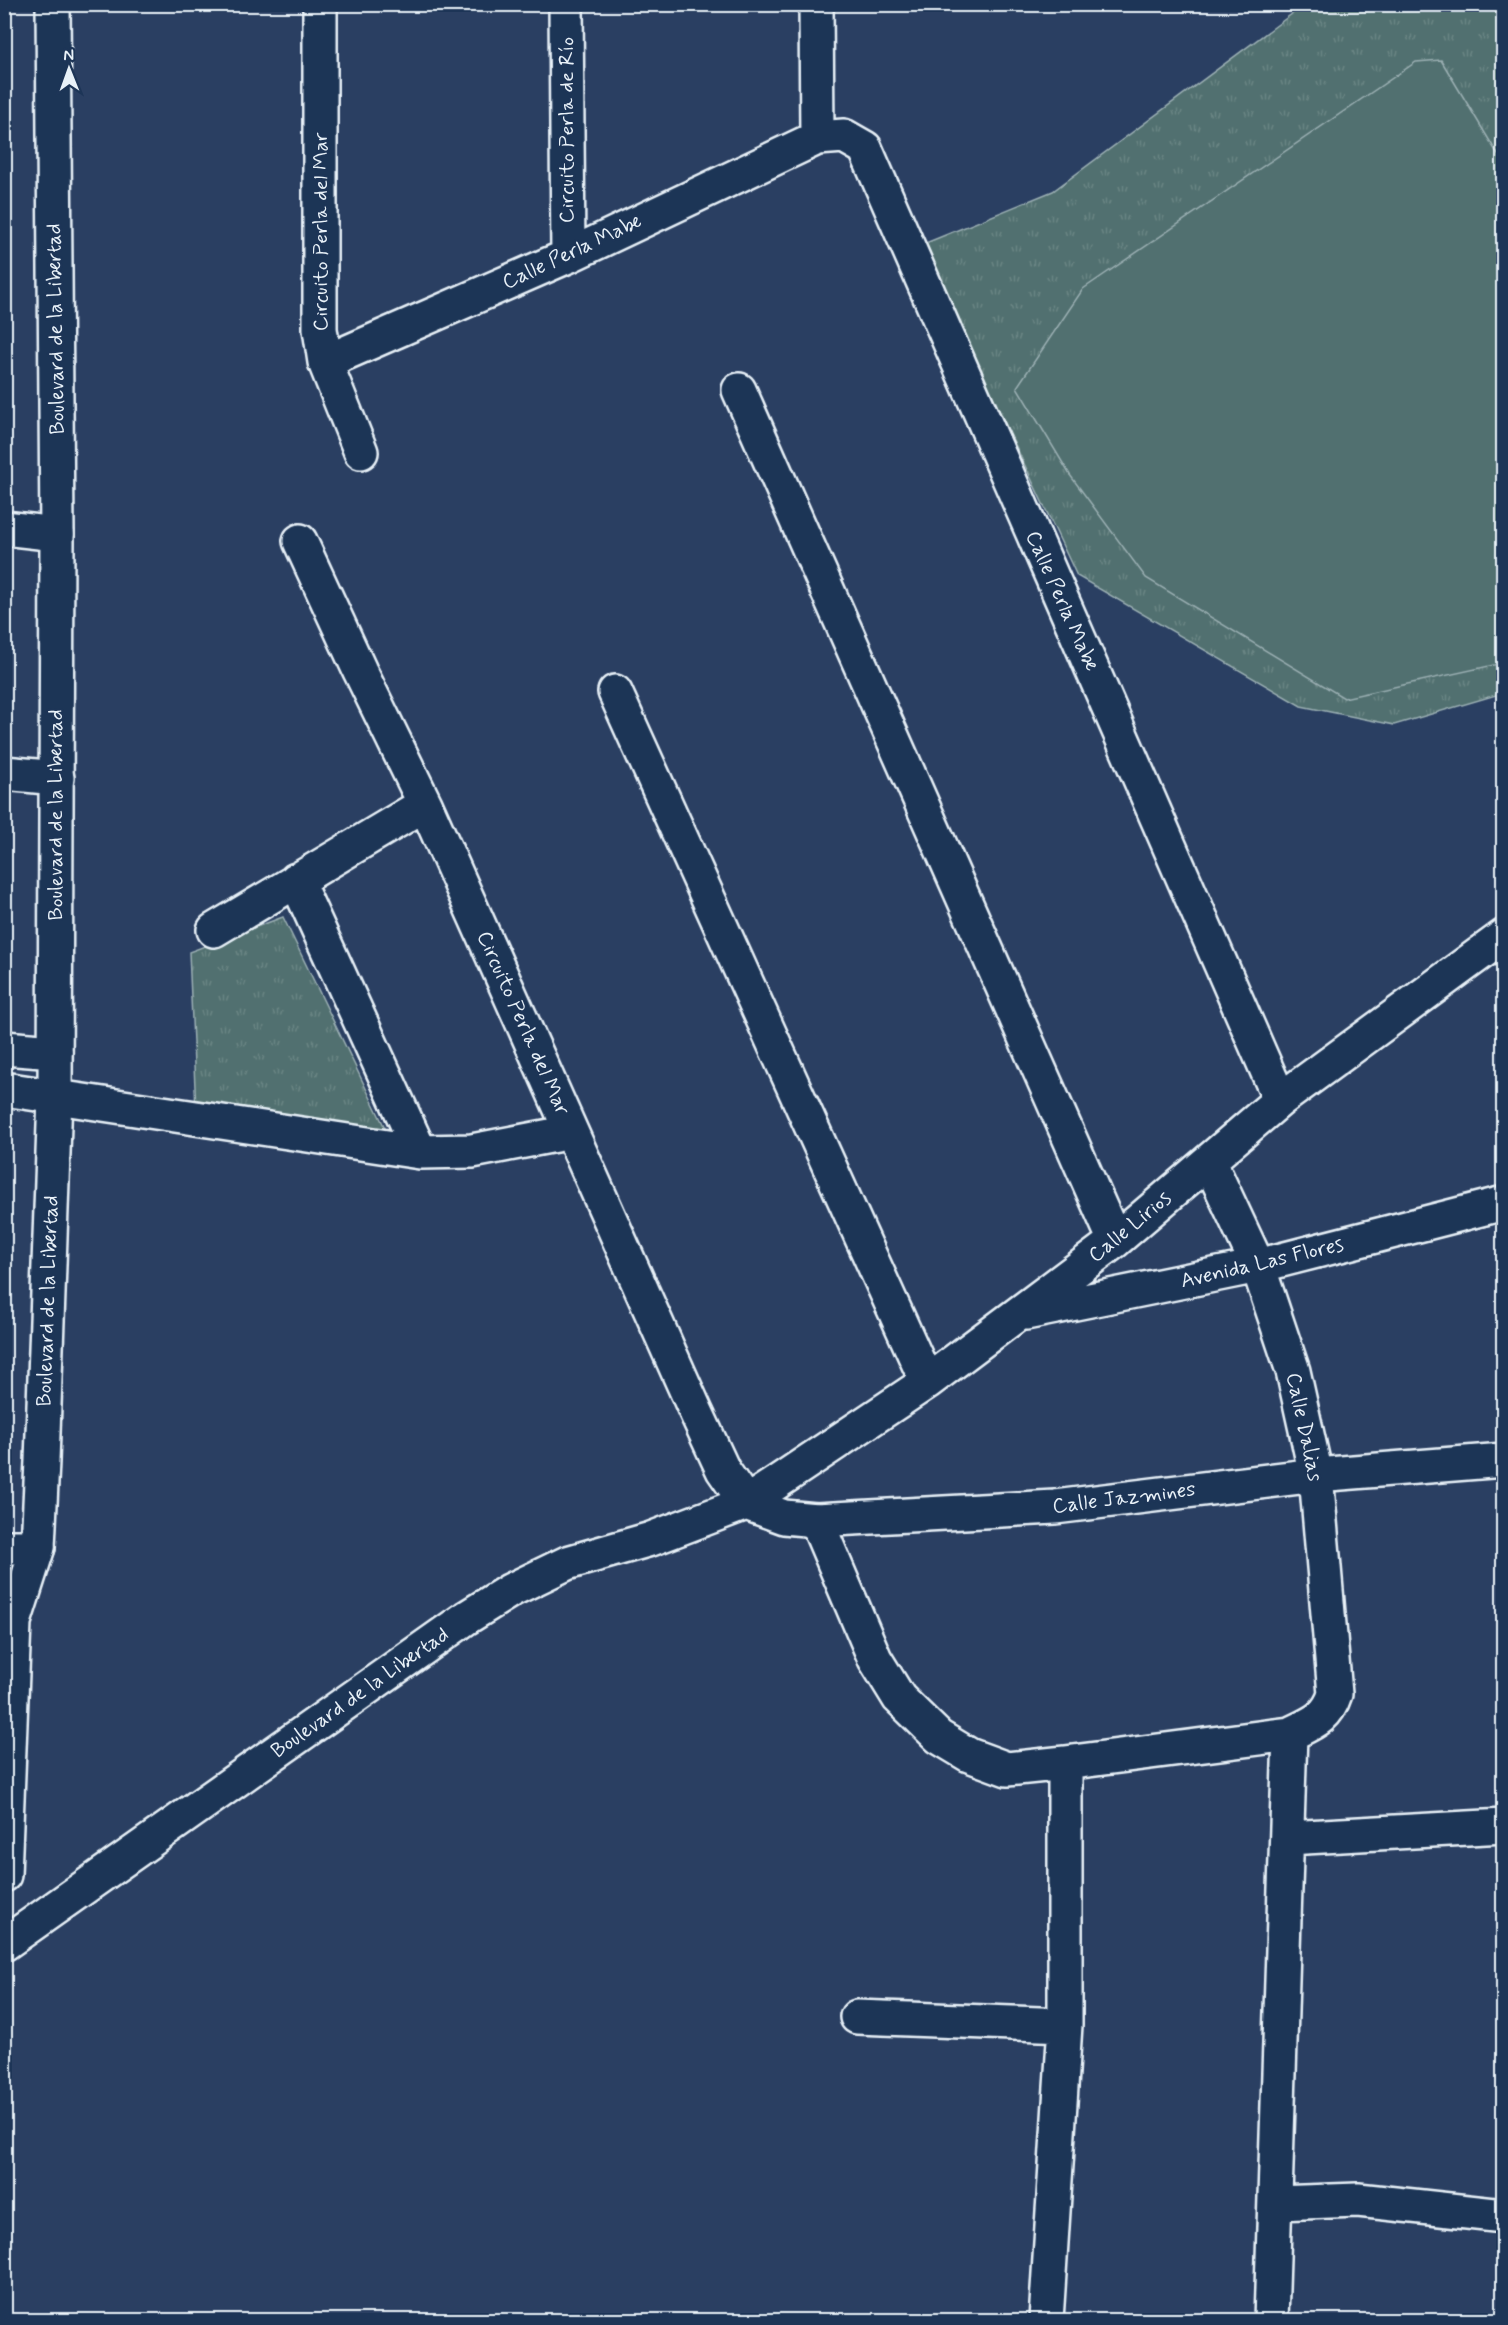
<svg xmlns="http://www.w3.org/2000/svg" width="1508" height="2325" viewBox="0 0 1508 2325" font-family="Mynerve,sans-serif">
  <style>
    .grass { fill: url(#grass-tufts); stroke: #9cb0b4; stroke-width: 1.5 }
    .pitch { fill: #51706f; stroke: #9cb0b4; stroke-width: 1.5 }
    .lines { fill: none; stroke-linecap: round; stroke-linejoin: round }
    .street-casing { stroke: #e8f1f8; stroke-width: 38 }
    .secondary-casing { stroke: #e8f1f8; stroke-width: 38 }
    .street { stroke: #1d3557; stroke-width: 33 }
    .secondary { stroke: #1d3557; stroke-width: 33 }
    .labels { text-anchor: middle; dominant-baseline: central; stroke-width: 4.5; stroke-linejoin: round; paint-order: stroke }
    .street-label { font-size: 21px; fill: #e8f1f8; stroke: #1d3557 }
  </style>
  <defs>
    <pattern id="grass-tufts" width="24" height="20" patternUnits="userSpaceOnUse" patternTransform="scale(1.5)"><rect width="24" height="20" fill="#51706f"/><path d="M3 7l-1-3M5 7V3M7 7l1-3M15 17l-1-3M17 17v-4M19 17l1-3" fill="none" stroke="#6a8584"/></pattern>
  </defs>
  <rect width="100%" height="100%" fill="#2a3f62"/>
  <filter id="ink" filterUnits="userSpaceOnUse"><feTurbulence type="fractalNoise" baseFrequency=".0167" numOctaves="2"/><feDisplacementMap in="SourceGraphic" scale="12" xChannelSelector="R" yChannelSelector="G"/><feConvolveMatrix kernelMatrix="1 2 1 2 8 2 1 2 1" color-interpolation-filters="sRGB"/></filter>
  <g filter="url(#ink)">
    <!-- grass -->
    <path class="grass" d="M1304 5H1503V693L1394 725 1301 706 1077 576 921 245 1053 191Z
      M283 917 388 1134 196 1110 189 952Z"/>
    <!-- pitch -->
    <path class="pitch" d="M1441 60 1503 163V663L1344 698 1146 578 1070 475 1017 387 1083 289 1416 62Z"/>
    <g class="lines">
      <defs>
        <path id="street" d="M320 4V329L325 362 361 452
          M566 4 568 256
          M816 4 817 138
          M325 362 568 256 817 138 844 136 865 148 1280 1100
          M739 390 1115 1241
          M4 528 57 534
          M300 541 360 671 425 804 696 1412 723 1470 746 1503 927 1382 1115 1241 1280 1100 1504 936
          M615 692 927 1382
          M4 773 57 778
          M296 880 420 1152
          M214 930 425 804
          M4 1048 55 1052
          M4 1089 420 1152 472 1151 571 1132
          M1026 1313 1258 1266 1504 1203
          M816 1520 875 1659 899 1698 939 1737 969 1755 1007 1769 1065 1763 1290 1734C1312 1723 1327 1719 1335 1694L1316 1475 1293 1371 1258 1266 1209 1161
          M4 1547H38
          M1287 1838 1504 1826
          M857 2017 1065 2025
          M1276 2203 1358 2200 1504 2216
          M1046 2320 1065 2025V1763
          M1271 2320 1290 1734"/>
        <path id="secondary" d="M4 1875 14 1622 38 1547 42 1461 55 1097 57 534 53 4
          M4 1944 466 1618 511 1590 567 1563 651 1539 746 1503 784 1517 816 1520 1055 1507 1316 1475 1504 1460"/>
      </defs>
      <!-- street casing -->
      <use href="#street" class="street-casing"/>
      <!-- secondary casing -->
      <use href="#secondary" class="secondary-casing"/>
      <!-- street -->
      <use href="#street" class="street"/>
      <!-- secondary -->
      <use href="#secondary" class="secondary"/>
    </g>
  </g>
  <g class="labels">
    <!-- street labels -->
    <g class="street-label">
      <text transform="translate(567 130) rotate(-90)">Circuito Perla de Río</text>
      <text transform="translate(321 232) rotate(-90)">Circuito Perla del Mar</text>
      <text transform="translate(572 252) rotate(-25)">Calle Perla Mabe</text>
      <text transform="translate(56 329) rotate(-91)">Boulevard de la Libertad</text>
      <text transform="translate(1062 601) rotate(66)">Calle Perla Mabe</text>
      <text transform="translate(56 815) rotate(-90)">Boulevard de la Libertad</text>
      <text transform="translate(523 1023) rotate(66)">Circuito Perla del Mar</text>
      <text transform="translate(1130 1227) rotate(-39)">Calle Lirios</text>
      <text transform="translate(1262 1263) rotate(-13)">Avenida Las Flores</text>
      <text transform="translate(48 1301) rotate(-88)">Boulevard de la Libertad</text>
      <text transform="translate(1304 1427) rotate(78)">Calle Dalias</text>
      <text transform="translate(1124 1498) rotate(-7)">Calle Jazmines</text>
      <text transform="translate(360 1693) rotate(-35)">Boulevard de la Libertad</text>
    </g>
  </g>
  <!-- margin -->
  <rect width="1508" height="2325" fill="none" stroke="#1d3557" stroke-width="24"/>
  <rect x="12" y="12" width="1484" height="2301" fill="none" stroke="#e8f1f8" stroke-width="2" filter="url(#ink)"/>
  <!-- north arrow -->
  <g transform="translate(69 69) rotate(359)" stroke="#1d3557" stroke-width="4.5" paint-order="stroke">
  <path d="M0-4.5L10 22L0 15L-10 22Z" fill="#e8f1f8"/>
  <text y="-9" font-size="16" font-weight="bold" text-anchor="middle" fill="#e8f1f8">N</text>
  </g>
</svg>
